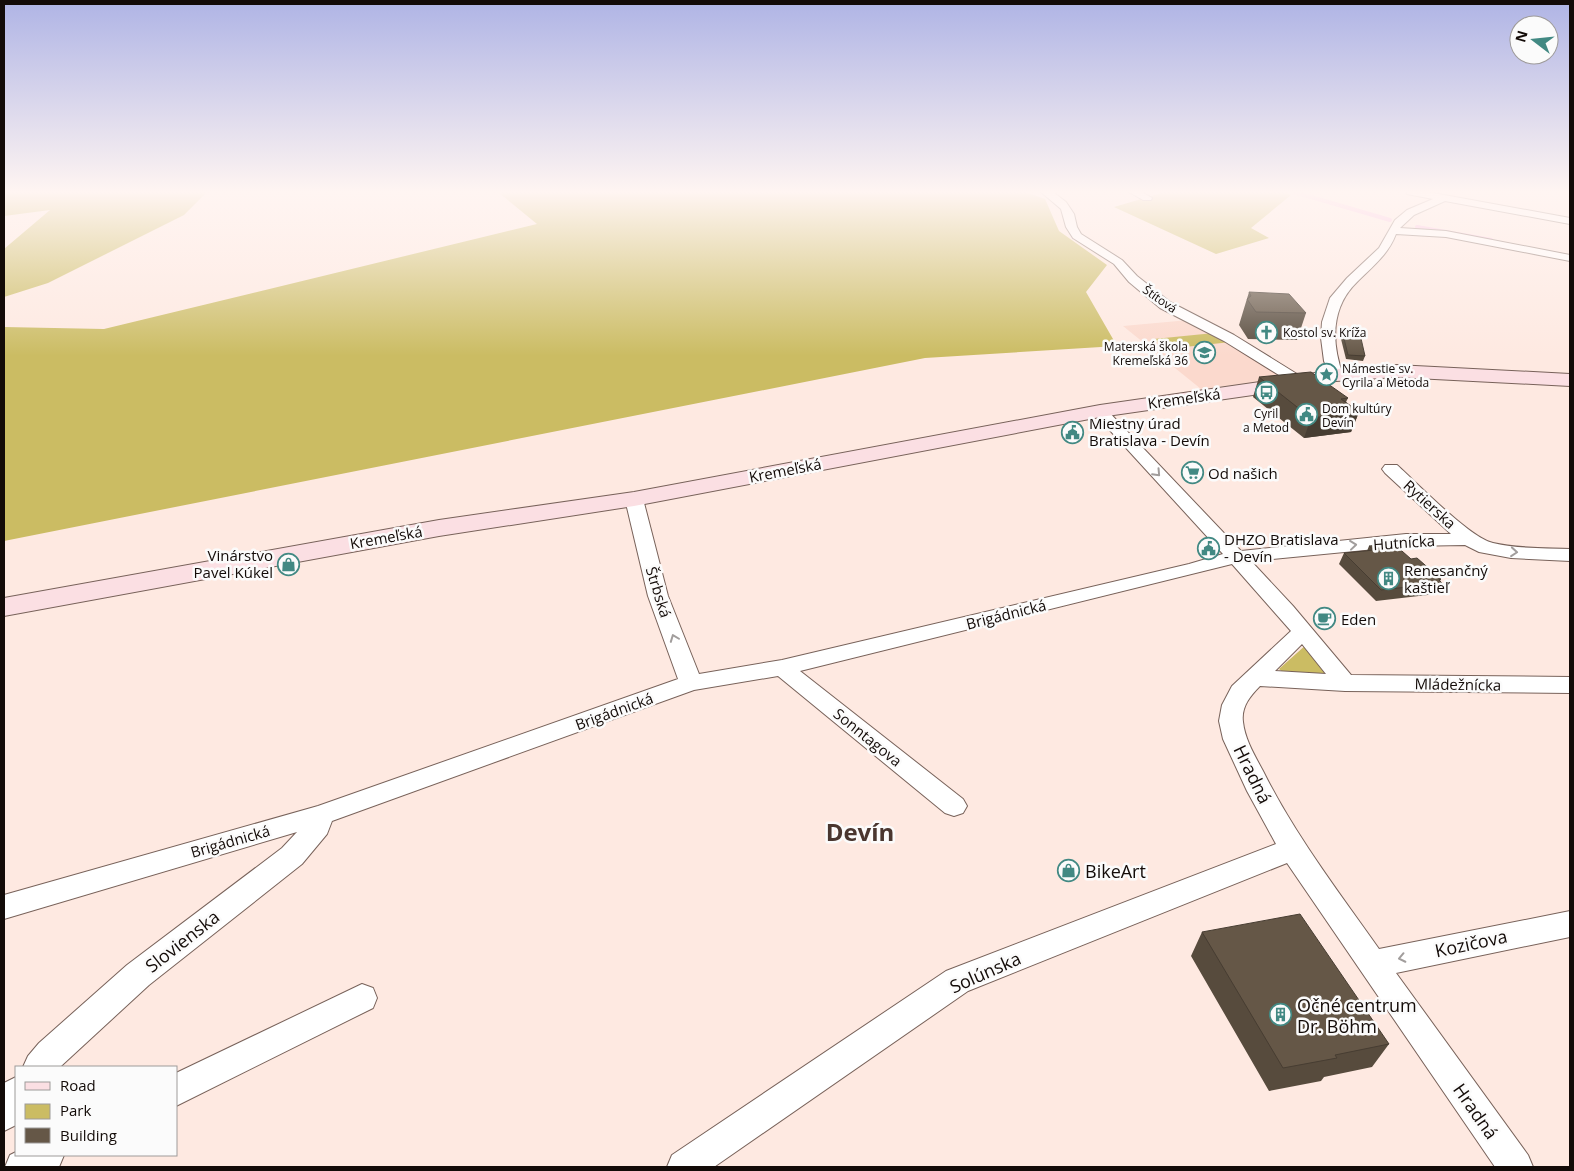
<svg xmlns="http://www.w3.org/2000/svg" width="1574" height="1171" viewBox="0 0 1574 1171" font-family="'Open Sans',sans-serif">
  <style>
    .built { fill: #fbd9cd }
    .green { fill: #cbbc63 }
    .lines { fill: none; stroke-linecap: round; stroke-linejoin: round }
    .stream { stroke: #fbb3e0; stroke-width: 4 }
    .street-casing { stroke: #78625a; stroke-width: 2 }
    .secondary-casing { stroke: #78625a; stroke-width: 2 }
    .street { fill: #fff; fill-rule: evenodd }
    .secondary { fill: #fbdfe3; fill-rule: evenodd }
    .wall { fill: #574b3d }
    .shaded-wall { fill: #473d32 }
    .building { fill: #655747; stroke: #473d32 }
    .oneway { stroke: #a19d9c }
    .labels { text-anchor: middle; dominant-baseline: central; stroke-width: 5; stroke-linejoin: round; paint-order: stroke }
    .far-street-label { font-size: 12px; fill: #130b08; stroke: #fbfbfb }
    .far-poi-label { font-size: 12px; fill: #130b08; stroke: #fbfbfb; text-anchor: start }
    .street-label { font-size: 15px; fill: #130b08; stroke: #fbfbfb }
    .poi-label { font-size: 15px; fill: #130b08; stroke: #fbfbfb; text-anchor: start }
    .near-street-label { font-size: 18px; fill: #130b08; stroke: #fbfbfb }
    .near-poi-label { font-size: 18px; fill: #130b08; stroke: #fbfbfb; text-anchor: start }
    .near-district-label { font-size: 24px; font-weight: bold; fill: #4a362f; stroke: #fbfbfb }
  </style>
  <rect width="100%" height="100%" fill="#fee9e1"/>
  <!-- built -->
  <path class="built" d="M1189 320 1282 374 1279 380 1201 389 1123 326Z"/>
  <!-- green -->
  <path class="green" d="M4 192H207L184 215 48 283 4 297V249L50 210 4 216Z
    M498 192H1025L1045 199 1059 231 1107 265 1086 292 1117 346 925 358 4 541V327L104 329 537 224Z
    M1165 192H1283L1291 195 1251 228 1269 238 1216 254 1114 207Z
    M1214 333 1231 342 1166 349 1154 339Z
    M1307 644 1337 678 1286 675 1279 669Z"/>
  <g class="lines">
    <!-- stream -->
    <path class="stream" d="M1294 192 1390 220
      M1417 227 1491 240"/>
    <defs>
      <path id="street" d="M1041 192H1053L1066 202 1074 214 1077 227 1081 234 1122 260 1137 276 1170 302 1234 335 1305 379 1307 382 1305 385H1295L1224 341 1160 308 1129 282 1114 264 1073 238 1066 227 1061 209Z
        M1129 192H1142L1152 198 1151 200H1143Z
        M1406 192H1428L1570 218V224L1445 201 1414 215 1400 228 1446 231 1570 255V261L1446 237 1396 234C1388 255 1373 266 1357 282 1331 307 1331 342 1343 375L1341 378H1331L1324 361 1321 338 1322 322 1330 298 1347 278 1379 248 1395 220 1407 210 1433 199 1407 194Z
        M1100 406 1105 408 1241 551 1406 534H1451L1385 473 1382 469 1385 465H1397C1417 483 1470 538 1493 543 1518 549 1545 548 1570 549V561L1511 558 1479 552 1465 545 1406 546 1251 561 1293 606 1351 675 1570 677V693L1345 691 1260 686C1250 696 1241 707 1243 722 1245 740 1255 756 1263 771 1295 835 1338 891 1379 949L1570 911V937L1396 973 1528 1155 1533 1167H1495L1287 863 968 991 714 1167H667L672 1155 946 971 1276 844 1247 791 1223 739 1219 721 1222 705 1232 686 1291 631 1232 564 800 671 963 799 967 806 963 813 954 816 945 813 778 676 694 690 332 821 327 834 302 864 149 985 60 1067H23L28 1056 39 1043 127 965 282 848 297 832 4 919V895L318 806 678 679 648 596 625 499 628 495 634 494 640 495 643 499 668 596 699 674 782 660 1189 564 1223 554 1095 414 1092 411 1095 408ZM1302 644 1326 674 1275 671Z
        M362 984 373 988 377 998 373 1008 176 1106V1073Z
        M16 1077V1125L4 1131V1083Z
        M16 1152V1155H64L59 1167H5L10 1155Z"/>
      <path id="secondary" d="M1396 365 1570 374V386L1396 377 1336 381 1288 390 1100 417 634 506 439 536 4 616V598L439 520 634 492 1100 405 1288 378 1336 369Z"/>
    </defs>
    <!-- street casing -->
    <use href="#street" class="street-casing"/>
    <!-- secondary casing -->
    <use href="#secondary" class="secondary-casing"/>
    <!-- street -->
    <use href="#street" class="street"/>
    <!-- secondary -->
    <use href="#secondary" class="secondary"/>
  </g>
  <!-- wall -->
  <path class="wall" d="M1249 292 1306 313 1297 340 1248 339 1239 325Z
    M1342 330 1365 356 1363 361 1346 359 1340 335Z
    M1259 377 1348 398 1346 402 1359 412 1351 432 1304 438 1253 397Z
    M1369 546 1411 559 1441 579 1440 581 1442 583 1436 594 1376 601 1339 564 1344 553 1367 551Z
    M1202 932 1389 1044 1372 1067 1324 1077 1321 1081 1269 1091 1191 956Z"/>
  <!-- shaded-wall -->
  <path class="shaded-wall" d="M1359 412 1351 432 1304 438 1311 418Z"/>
  <!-- building -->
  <path class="building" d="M1249 292 1289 294 1306 313 1256 312 1247 299 1251 296Z
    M1342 330 1360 334 1365 356 1348 355Z
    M1311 372 1348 398 1341 399 1359 412 1311 418 1259 377Z
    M1394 544 1411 559 1417 558 1441 579 1439 580 1442 583 1381 590 1344 553 1374 550 1369 546Z
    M1300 914 1389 1044 1335 1055 1337 1058 1283 1068 1202 932Z"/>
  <!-- one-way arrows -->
  <defs><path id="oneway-chevron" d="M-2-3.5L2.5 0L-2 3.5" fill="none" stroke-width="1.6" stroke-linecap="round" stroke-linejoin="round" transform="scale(1.25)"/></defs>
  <g class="oneway">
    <use href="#oneway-chevron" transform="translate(1157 473) rotate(47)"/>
    <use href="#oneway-chevron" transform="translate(1353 545) rotate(-6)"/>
    <use href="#oneway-chevron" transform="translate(1514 552) rotate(5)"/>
    <use href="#oneway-chevron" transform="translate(674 638) rotate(-111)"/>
    <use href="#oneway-chevron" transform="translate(1402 958) rotate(168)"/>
  </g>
  <!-- sky -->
  <linearGradient id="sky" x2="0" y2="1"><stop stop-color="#afb4e5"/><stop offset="0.54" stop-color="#fff5f2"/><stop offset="1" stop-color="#fff5f2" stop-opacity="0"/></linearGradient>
  <rect width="1574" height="356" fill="url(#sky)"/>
  <!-- icons -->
  <defs>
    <symbol id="church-ring" viewBox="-11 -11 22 22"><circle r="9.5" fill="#fbfbfb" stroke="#428983" stroke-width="1.5"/><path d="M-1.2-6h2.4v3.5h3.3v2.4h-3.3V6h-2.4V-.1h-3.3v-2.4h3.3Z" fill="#428983"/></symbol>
    <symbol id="school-ring" viewBox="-11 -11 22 22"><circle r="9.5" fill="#fbfbfb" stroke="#428983" stroke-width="1.5"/><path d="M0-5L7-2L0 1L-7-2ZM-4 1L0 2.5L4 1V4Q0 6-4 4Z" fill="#428983"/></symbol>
    <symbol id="sight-ring" viewBox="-11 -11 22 22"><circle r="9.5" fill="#fbfbfb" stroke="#428983" stroke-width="1.5"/><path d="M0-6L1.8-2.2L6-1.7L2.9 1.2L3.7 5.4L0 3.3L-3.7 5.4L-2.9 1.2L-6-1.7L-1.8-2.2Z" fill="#428983"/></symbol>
    <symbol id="bus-ring" viewBox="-11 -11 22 22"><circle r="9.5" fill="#fbfbfb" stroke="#428983" stroke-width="1.5"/><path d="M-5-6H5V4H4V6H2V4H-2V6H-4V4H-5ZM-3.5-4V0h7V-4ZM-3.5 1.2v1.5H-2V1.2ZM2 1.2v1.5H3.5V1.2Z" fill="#428983"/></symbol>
    <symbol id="civic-ring" viewBox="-11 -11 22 22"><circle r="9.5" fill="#fbfbfb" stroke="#428983" stroke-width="1.5"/><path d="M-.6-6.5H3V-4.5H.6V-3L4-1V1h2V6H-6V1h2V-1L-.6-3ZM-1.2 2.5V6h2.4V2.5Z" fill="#428983"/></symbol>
    <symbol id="supermarket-ring" viewBox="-11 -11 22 22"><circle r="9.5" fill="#fbfbfb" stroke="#428983" stroke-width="1.5"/><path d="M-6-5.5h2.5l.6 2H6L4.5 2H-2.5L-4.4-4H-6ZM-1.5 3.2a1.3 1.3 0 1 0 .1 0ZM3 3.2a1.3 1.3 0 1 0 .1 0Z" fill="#428983"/></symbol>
    <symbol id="shop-ring" viewBox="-11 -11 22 22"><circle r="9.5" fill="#fbfbfb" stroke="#428983" stroke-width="1.5"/><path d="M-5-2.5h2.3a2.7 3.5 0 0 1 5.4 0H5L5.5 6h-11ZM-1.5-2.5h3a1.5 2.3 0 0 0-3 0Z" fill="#428983"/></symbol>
    <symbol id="building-ring" viewBox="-11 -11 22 22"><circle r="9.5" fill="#fbfbfb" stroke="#428983" stroke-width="1.5"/><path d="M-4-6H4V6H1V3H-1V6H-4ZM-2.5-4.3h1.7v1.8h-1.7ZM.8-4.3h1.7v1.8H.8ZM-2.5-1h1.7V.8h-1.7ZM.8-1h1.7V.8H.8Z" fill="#428983"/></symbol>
    <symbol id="cafe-ring" viewBox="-11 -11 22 22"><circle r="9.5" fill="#fbfbfb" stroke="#428983" stroke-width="1.5"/><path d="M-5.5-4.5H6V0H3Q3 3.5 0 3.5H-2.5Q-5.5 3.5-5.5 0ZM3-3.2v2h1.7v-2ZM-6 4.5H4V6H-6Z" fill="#428983"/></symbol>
  </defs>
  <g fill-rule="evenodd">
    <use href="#church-ring" x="1254" y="320" width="25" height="25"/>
    <use href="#school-ring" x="1192" y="340" width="25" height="25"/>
    <use href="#sight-ring" x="1314" y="362" width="25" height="25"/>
    <use href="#bus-ring" x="1254" y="380" width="25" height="25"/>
    <use href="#civic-ring" x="1294" y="402" width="25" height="25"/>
    <use href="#civic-ring" x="1060" y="420" width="25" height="25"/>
    <use href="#supermarket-ring" x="1180" y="460" width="25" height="25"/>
    <use href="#civic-ring" x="1196" y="536" width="25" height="25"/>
    <use href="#shop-ring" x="276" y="552" width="25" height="25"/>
    <use href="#building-ring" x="1376" y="566" width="25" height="25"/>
    <use href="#cafe-ring" x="1312" y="606" width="25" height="25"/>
    <use href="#shop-ring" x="1056" y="858" width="25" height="25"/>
    <use href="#building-ring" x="1268" y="1002" width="25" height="25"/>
  </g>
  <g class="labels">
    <!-- far-street labels -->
    <g class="far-street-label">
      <text transform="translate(1160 299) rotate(35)">Štítová</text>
    </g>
    <!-- far-poi labels -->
    <g class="far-poi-label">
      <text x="1283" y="332">Kostol sv. Kríža</text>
      <text x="1188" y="346" text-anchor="end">Materská škola<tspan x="1188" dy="14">Kremeľská 36</tspan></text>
      <text x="1342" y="368">Námestie sv.<tspan x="1342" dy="14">Cyrila a Metoda</tspan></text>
      <text x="1322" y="408">Dom kultúry<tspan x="1322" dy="14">Devín</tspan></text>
      <text x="1266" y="413" text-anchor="middle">Cyril<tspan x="1266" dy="14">a Metod</tspan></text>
    </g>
    <!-- street labels -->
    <g class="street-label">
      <text transform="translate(1184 398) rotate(-8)">Kremeľská</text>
      <text transform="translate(785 470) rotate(-11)">Kremeľská</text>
      <text transform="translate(1430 504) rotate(42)">Rytierska</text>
      <text transform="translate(386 537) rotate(-10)">Kremeľská</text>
      <text transform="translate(1404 542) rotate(-4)">Hutnícka</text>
      <text transform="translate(659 592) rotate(73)">Štrbská</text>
      <text transform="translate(1006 614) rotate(-14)">Brigádnická</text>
      <text transform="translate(1458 684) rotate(1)">Mládežnícka</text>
      <text transform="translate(614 711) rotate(-20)">Brigádnická</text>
      <text transform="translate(868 737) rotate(39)">Sonntagova</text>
      <text transform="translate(230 841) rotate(-16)">Brigádnická</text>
    </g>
    <!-- poi labels -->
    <g class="poi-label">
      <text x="1089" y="423">Miestny úrad<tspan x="1089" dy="17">Bratislava - Devín</tspan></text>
      <text x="1208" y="473">Od našich</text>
      <text x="1224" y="539">DHZO Bratislava<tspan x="1224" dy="17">- Devín</tspan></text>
      <text x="273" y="555" text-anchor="end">Vinárstvo<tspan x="273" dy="17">Pavel Kúkel</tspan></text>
      <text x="1404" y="570">Renesančný<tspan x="1404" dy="17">kaštieľ</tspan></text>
      <text x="1341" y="619">Eden</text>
    </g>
    <!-- near-street labels -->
    <g class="near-street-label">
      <text transform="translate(1253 774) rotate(64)">Hradná</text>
      <text transform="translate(182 941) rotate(-38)">Slovienska</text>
      <text transform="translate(1471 943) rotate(-12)">Kozičova</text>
      <text transform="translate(985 972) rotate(-24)">Solúnska</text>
      <text transform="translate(1476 1111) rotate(55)">Hradná</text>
    </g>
    <!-- near-poi labels -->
    <g class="near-poi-label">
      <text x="1085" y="871">BikeArt</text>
      <text x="1297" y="1005">Očné centrum<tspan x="1297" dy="21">Dr. Böhm</tspan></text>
    </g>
    <!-- near-district labels -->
    <g class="near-district-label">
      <text x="860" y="831">Devín</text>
    </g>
  </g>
  <!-- border -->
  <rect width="1574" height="1171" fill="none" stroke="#130b08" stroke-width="10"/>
  <!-- legend -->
  <rect x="15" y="1066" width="162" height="90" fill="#fbfbfb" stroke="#9e9b9a"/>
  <rect x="25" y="1082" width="25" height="8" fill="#fbdfe3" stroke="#9e9b9a"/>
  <text x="60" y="1091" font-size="15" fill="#130b08">Road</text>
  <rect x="25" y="1104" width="25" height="15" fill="#cbbc63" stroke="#9e9b9a"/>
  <text x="60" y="1116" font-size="15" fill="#130b08">Park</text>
  <rect x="25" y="1128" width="25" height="15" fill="#655747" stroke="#9e9b9a"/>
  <text x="60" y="1141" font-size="15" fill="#130b08">Building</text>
  <!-- north arrow -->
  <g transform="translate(1534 40) rotate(286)"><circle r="24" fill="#fbfbfb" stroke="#9e9b9a"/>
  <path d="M0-4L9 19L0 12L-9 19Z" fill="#428983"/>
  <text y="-8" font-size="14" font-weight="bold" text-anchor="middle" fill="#130b08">N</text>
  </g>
</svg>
